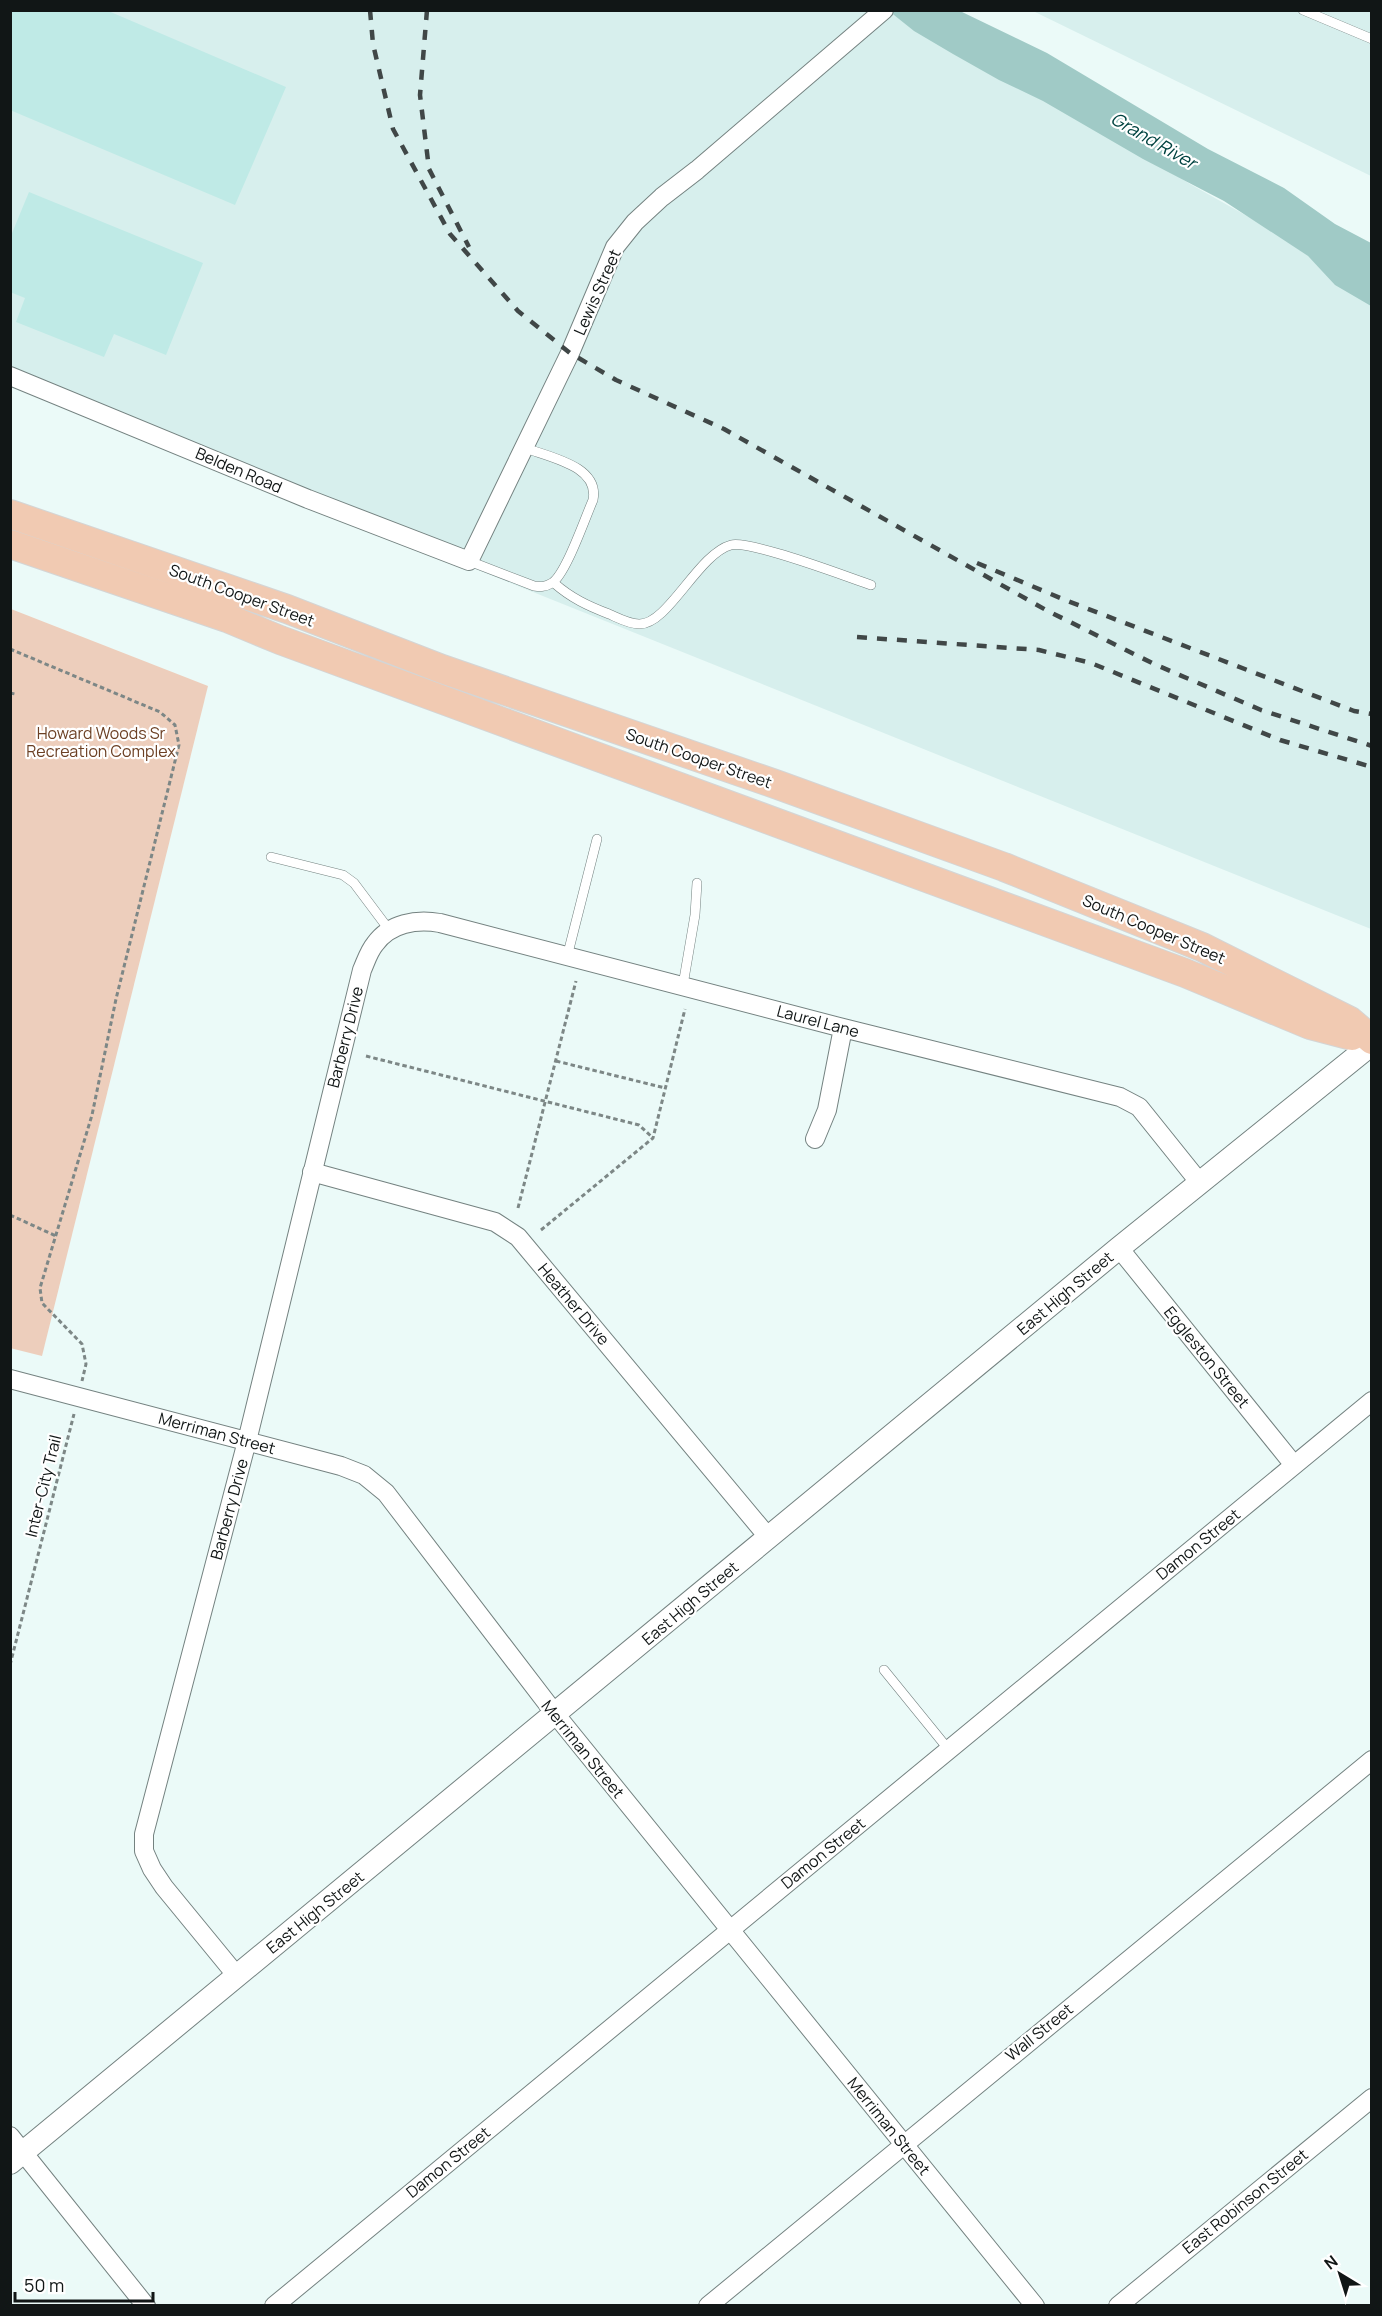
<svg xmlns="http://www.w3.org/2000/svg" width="1382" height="2316" viewBox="0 0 1382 2316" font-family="Manrope,sans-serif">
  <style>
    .built { fill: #d7efed }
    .green { fill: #edcebc }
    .water { fill: #a0cac6 }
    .building { fill: #bfeae6 }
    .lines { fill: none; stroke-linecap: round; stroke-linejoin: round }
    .service-casing { stroke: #748280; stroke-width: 10 }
    .minor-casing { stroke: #748280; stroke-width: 20 }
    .tertiary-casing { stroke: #748280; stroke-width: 24 }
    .primary-casing { stroke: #d4d5d5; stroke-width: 30 }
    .path { stroke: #7d8786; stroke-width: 3; stroke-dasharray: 4.5 3; stroke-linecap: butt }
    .service { stroke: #fff; stroke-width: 9 }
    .minor { stroke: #fff; stroke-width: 18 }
    .tertiary { stroke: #fff; stroke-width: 22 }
    .primary { stroke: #f1cab2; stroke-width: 28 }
    .rail { stroke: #404747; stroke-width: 4.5; stroke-dasharray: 10 10; stroke-linecap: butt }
    .labels { text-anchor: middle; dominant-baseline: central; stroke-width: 4.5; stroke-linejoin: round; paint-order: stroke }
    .street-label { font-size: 16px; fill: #111616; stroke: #fff }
    .park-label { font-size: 16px; fill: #6c4024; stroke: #fff }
    .water-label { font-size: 18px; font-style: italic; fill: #014340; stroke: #fff }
  </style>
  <rect width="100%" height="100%" fill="#ebfaf8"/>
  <!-- built -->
  <path class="built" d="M10 11H924L1190 184 1263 225 1308 256 1319 267 1371 295V929L11 382Z
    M1033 11H1371V176Z"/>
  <!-- green -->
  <path class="green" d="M11 609 208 686 42 1356 10 1348Z"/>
  <!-- water -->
  <path class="water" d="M889 11H960L1047 53 1208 149 1284 188 1335 224 1371 243V306L1335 285 1308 256 1224 201 1143 159 1043 101 999 80 953 54 914 31Z"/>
  <!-- building -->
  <path class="building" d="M10 10H106L286 87 235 205 10 110Z
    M29 192 203 263 166 355 114 334 104 357 16 322 25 298 10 292V238Z"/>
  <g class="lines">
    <defs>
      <path id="service" d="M1303 10 1372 39
        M469 561 534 586C541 587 545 587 552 583 566 574 585 518 593 500 600 465 547 457 523 447
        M554 583C571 598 588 606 609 614 618 618 629 624 639 624 668 625 698 554 731 545 751 540 847 577 871 585
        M271 857 343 875 354 883 390 931
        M567 957 597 839
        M683 985 695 915 697 883
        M884 1670 949 1750"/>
      <path id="minor" d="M10 376 308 499 469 561 570 353 615 247 635 222 662 197 697 170 884 10
        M815 1139 827 1110 843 1028
        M312 1172 495 1222 518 1237 769 1538
        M1119 1248 1294 1465
        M10 1379 341 1466 364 1475 386 1493 556 1715 1035 2306
        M237 1976 164 1887 152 1869 144 1851V1834L247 1441 362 970C366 961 369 951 375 944 390 923 416 919 440 923L843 1028 1120 1097 1139 1107 1200 1183
        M10 2136 146 2306
        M274 2306 1372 1401
        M708 2306 1372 1760
        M1118 2306 1372 2098"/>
      <path id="tertiary" d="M10 2163 1119 1248 1372 1044"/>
      <path id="primary" d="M10 514 287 609 442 669 778 785 1004 867 1202 947 1350 1021 1372 1040
        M10 544 227 618 280 640 1185 973 1310 1025 1352 1036"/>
    </defs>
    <!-- service casing -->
    <use href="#service" class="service-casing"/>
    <!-- minor casing -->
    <use href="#minor" class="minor-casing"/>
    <!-- tertiary casing -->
    <use href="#tertiary" class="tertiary-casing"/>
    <!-- primary casing -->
    <use href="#primary" class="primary-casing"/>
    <!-- path -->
    <path class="path" d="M10 649 160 712 175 725 179 745 116 999 92 1115 40 1288 42 1303 82 1344 86 1364 82 1381
      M10 693 15 694
      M366 1056 639 1125 653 1138
      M556 1061 665 1088
      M518 1208 576 981
      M10 1215 56 1236
      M541 1230 653 1138 685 1009
      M10 1665 74 1414"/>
    <!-- service -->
    <use href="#service" class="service"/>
    <!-- minor -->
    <use href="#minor" class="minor"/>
    <!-- tertiary -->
    <use href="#tertiary" class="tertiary"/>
    <!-- primary -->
    <use href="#primary" class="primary"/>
    <!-- rail -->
    <path class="rail" d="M370 10 373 44 393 129 450 234 518 311 570 353 616 380 724 429 1046 610 1154 664 1261 710 1372 746
      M427 10 420 95 429 169 469 247
      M977 563 1065 600 1354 711 1372 714
      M857 637 1039 650 1091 663 1280 740 1372 767"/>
  </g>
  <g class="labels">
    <!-- street labels -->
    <g class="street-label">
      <text transform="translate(597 292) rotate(-66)">Lewis Street</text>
      <text transform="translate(239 470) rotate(23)">Belden Road</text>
      <text transform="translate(242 595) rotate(20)">South Cooper Street</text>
      <text transform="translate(699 758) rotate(19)">South Cooper Street</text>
      <text transform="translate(1154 929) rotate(23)">South Cooper Street</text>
      <text transform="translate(818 1021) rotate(15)">Laurel Lane</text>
      <text transform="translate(345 1037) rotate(-76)">Barberry Drive</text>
      <text transform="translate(1065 1293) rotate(-40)">East High Street</text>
      <text transform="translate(574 1304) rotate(50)">Heather Drive</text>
      <text transform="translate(1207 1357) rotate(51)">Eggleston Street</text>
      <text transform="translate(217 1433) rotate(15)">Merriman Street</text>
      <text transform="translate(43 1486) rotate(-76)">Inter-City Trail</text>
      <text transform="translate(229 1509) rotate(-75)">Barberry Drive</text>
      <text transform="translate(1198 1544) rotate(-39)">Damon Street</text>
      <text transform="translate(690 1603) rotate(-40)">East High Street</text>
      <text transform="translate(583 1749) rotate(51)">Merriman Street</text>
      <text transform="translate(823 1853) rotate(-39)">Damon Street</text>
      <text transform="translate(315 1912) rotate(-39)">East High Street</text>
      <text transform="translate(1039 2032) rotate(-39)">Wall Street</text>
      <text transform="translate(889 2126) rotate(51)">Merriman Street</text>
      <text transform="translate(448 2162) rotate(-39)">Damon Street</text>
      <text transform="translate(1245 2201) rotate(-39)">East Robinson Street</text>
    </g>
    <!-- park labels -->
    <g class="park-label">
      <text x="101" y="733">Howard Woods Sr<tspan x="101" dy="18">Recreation Complex</tspan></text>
    </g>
    <!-- water labels -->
    <g class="water-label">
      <text transform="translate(1154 140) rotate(30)">Grand River</text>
    </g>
  </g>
  <!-- border -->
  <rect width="1382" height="2316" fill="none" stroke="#111616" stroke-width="24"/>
  <!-- north arrow -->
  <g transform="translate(1340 2274) rotate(322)" stroke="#ffffff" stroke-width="4.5" paint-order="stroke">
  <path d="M0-4.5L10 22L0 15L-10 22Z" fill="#111616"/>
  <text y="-9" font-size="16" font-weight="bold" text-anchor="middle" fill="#111616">N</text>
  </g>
  <!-- scale -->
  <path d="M15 2292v9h138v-9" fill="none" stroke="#111616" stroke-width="3"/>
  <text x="24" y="2292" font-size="18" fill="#111616" stroke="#ffffff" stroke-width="4.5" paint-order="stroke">50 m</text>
</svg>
